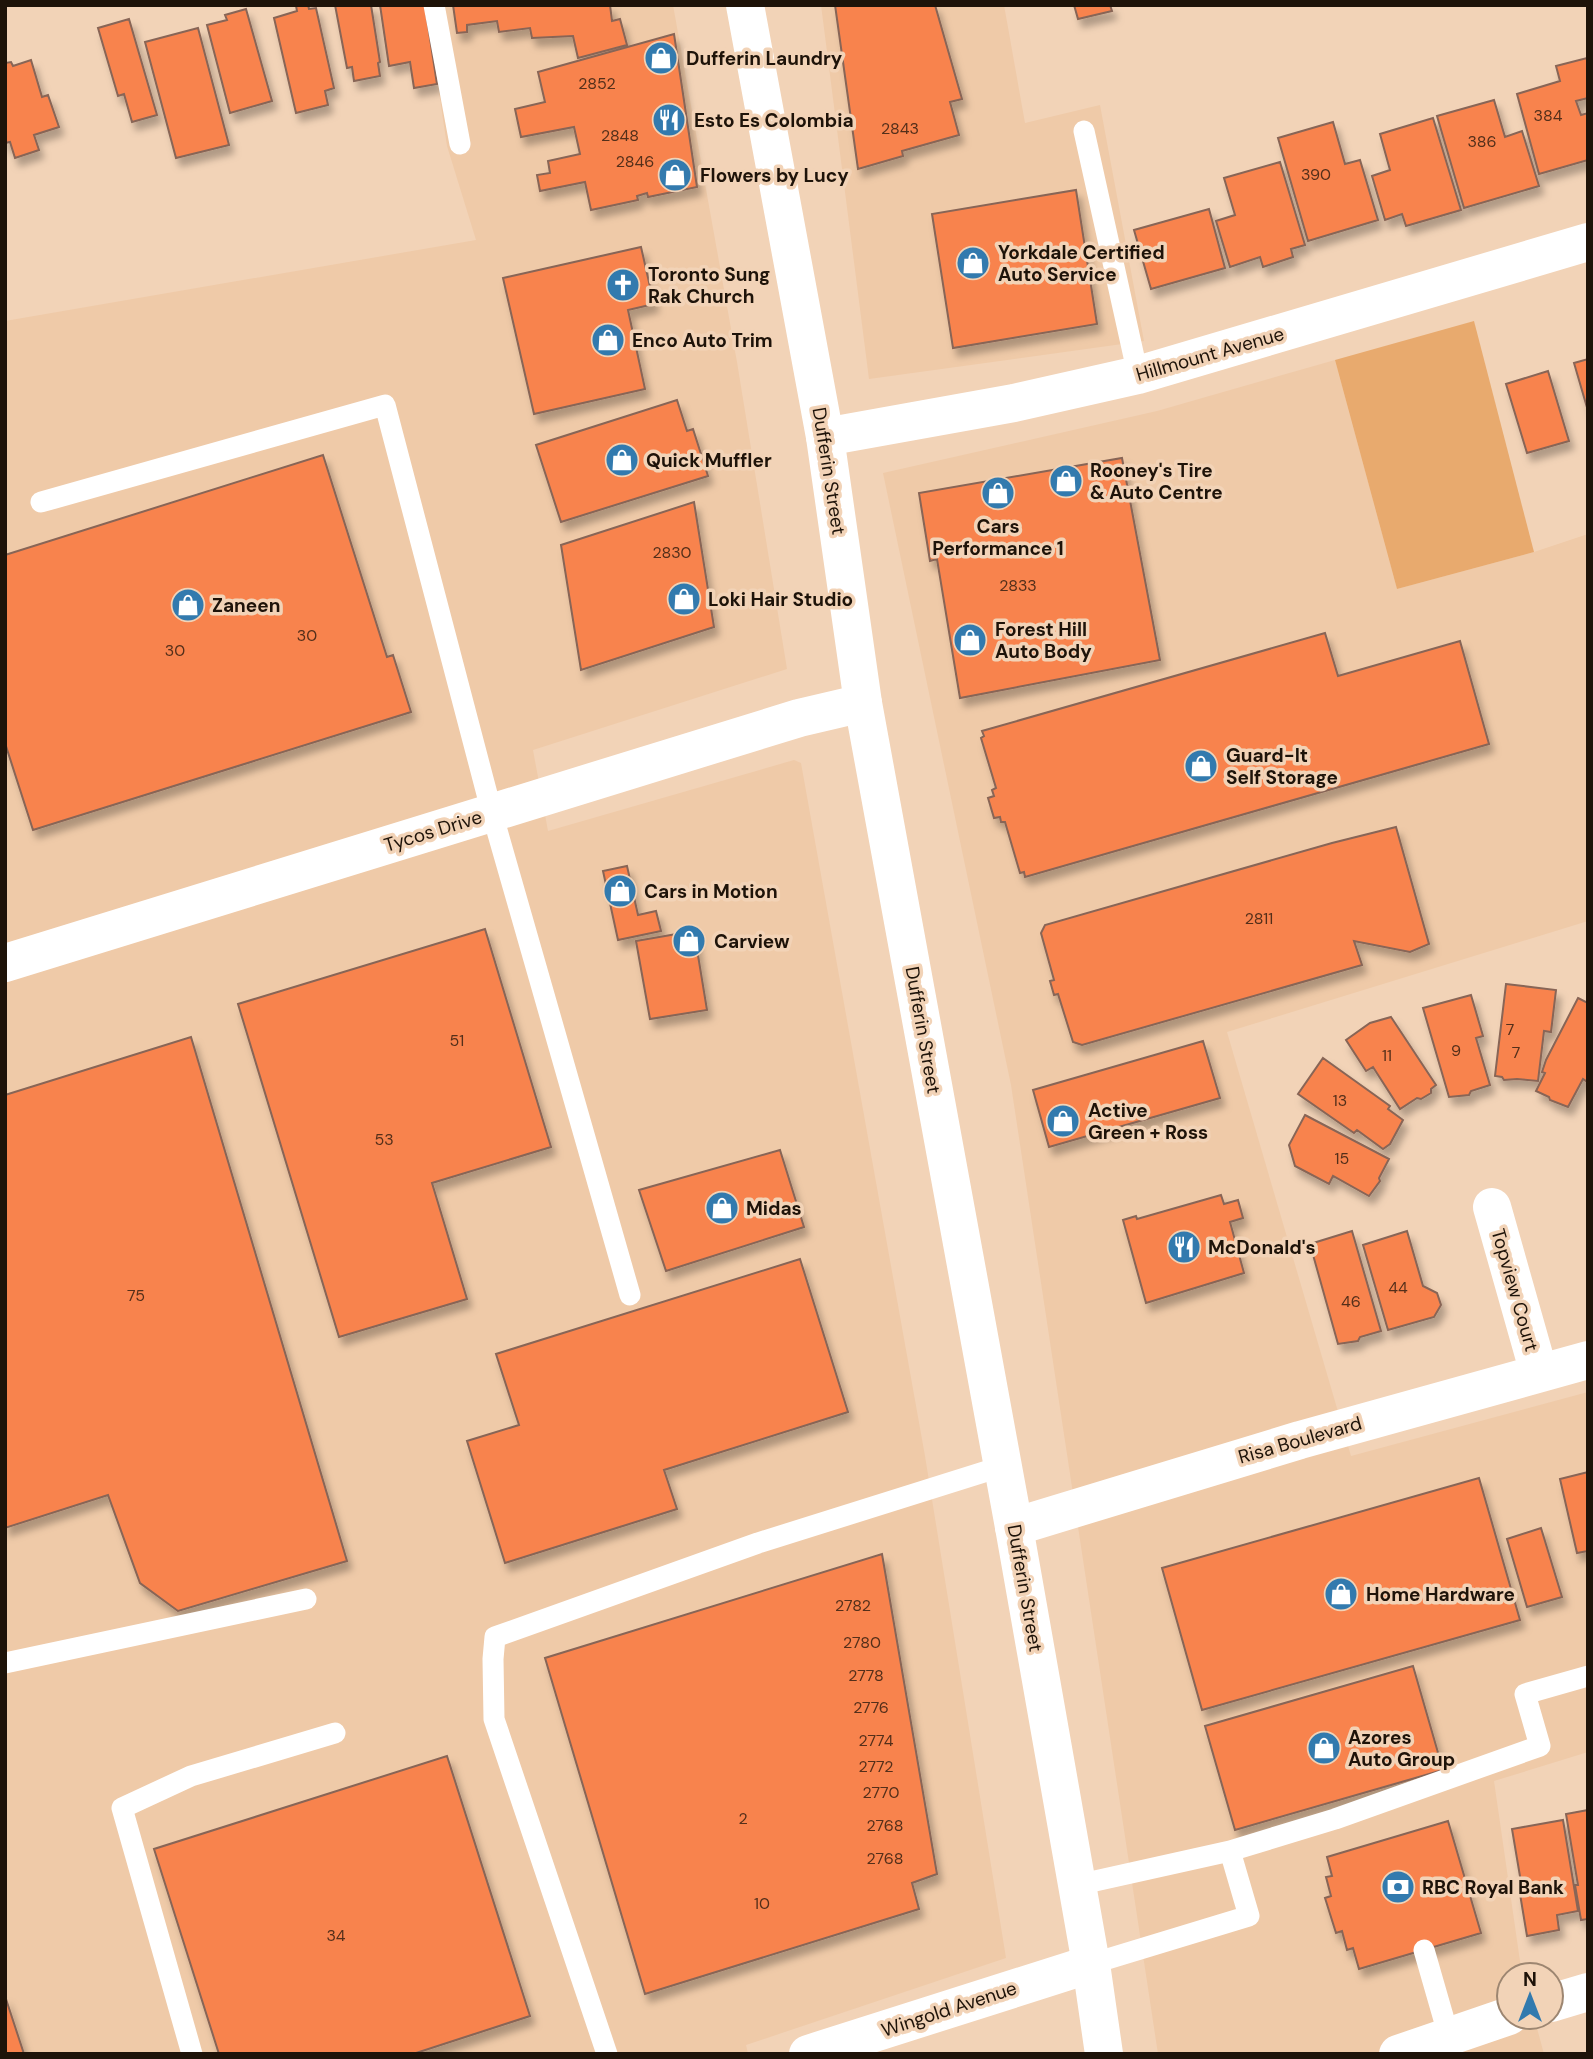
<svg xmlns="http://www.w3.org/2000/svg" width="1593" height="2059" viewBox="0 0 1593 2059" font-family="'DM Sans',sans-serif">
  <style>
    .built { fill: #efcaa8 }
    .green { fill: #e8aa6e }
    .building { fill: #f8834e; stroke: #886556; stroke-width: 2; filter: url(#shadow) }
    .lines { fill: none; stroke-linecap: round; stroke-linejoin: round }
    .service { stroke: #fff; stroke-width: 21 }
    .minor { stroke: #fff; stroke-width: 38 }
    .secondary { stroke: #fff; stroke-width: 38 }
    .labels { text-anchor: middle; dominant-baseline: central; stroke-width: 7; stroke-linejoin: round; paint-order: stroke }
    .number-label { font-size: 16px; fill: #542f1a }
    .poi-label { font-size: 19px; font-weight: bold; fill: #1e1309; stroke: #f2d3b7; text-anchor: start }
    .street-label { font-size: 19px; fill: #1e1309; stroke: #f2d3b7 }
  </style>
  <defs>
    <filter id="shadow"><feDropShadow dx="4.5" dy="8" stdDeviation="3.5" flood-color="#0004"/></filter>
  </defs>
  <rect width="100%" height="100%" fill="#f2d3b7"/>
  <!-- built -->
  <path class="built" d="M426 5H673L737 362 787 669 533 750 548 831 794 760 801 763 925 1456 1006 1958 746 2045 748 2054H5V321L476 240 447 146Z
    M821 5H1004L1025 123 1100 105 1144 341 869 379Z
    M1335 360 1397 589 1534 552 1588 534V921L1227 1032 1351 1456 1588 1392V1752L1494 1781 1522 1975H1509V2017H1534L1544 2054H1158L1011 1085 883 473 1157 411Z"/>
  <!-- green -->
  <path class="green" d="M1474 321 1534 552 1397 589 1335 360Z"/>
  <!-- building -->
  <path class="building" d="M308 5 309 9 316 8 334 88 325 91 328 105 296 113 274 18 297 11 296 6Z
    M335 5H371L380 62 378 63 380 76 354 81 352 67 347 68Z
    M380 5H425L437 84 414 88 410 62 389 66Z
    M453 5H610L612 21 620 19 627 45 578 58 573 36 532 38 530 28 499 32 497 21 467 25V32L457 33Z
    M835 5H935L962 99 950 102 959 135 902 151 903 156 858 169Z
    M1074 5H1110L1112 11 1078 19Z
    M246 9 272 101 230 113 207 25 227 20 225 15Z
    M129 19 157 115 132 122 124 94 118 96 98 28Z
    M198 28 229 145 176 158 145 42Z
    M674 34 697 187 648 197 647 193 637 196 638 200 591 210 585 182 540 191 537 175 550 173 548 161 580 154 574 127 521 137 515 109 545 102 538 72Z
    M1587 58 1588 98 1576 101 1581 115 1588 113V160L1539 174 1517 94 1560 81 1556 66Z
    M31 60 42 97 48 95 59 127 34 135 39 150 15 158 10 142 5 143V63L11 62 13 66Z
    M1494 100 1505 137 1522 131 1539 186 1464 208 1437 116Z
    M1433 118 1461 210 1406 226 1402 214 1385 220 1372 176 1390 170 1380 134Z
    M1333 122 1345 164 1360 160 1378 220 1308 241 1278 138Z
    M1280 162 1305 245 1291 249 1293 257 1263 267 1260 257 1230 267 1216 221 1235 215 1224 178Z
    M1076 190 1097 324 953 348 932 214Z
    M1209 209 1225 268 1151 289 1134 230Z
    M641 247 654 304 628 310 645 389 534 414 503 278Z
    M1588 359V411L1574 363Z
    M1548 371 1569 441 1527 453 1506 384Z
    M677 400 687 431 693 429 708 476 561 522 536 445Z
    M323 455 387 657 393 655 411 712 33 830 5 743V555Z
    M1122 458 1160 660 960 698 937 559 930 561 919 493Z
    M694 502 714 627 581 670 561 545Z
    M1325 633 1338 676 1460 641 1489 744 1025 877 1024 872 1020 873 1005 822H1001L1000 817 994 818 988 798 994 796 992 790 996 788 981 738 984 736 982 731Z
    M1396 827 1429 944 1410 952 1354 941 1362 965 1082 1045 1073 1042 1058 994 1054 995 1050 981 1054 980 1041 933 1045 925 1332 843Z
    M627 866 638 915 656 911 661 931 618 940 603 871Z
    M485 929 551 1147 432 1183 467 1299 339 1337 238 1004Z
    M694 931 707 1010 650 1019 636 941Z
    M1506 984 1556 990 1551 1032 1544 1031 1538 1081 1517 1079 1504 1080 1502 1077 1495 1076Z
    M1471 995 1483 1036 1476 1038 1490 1085 1471 1091 1469 1095 1449 1097 1423 1008Z
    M1578 998 1588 1003V1078L1586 1081 1583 1079 1568 1107 1550 1100 1549 1097 1536 1091 1545 1073 1542 1072 1546 1060Z
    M1391 1017 1436 1085 1431 1089V1093L1421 1099 1417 1098 1400 1109 1373 1067 1366 1071 1346 1040 1370 1023Z
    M191 1037 347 1561 178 1611 140 1583 108 1495 5 1528V1095Z
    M1203 1041 1220 1098 1049 1147 1033 1090Z
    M1323 1058 1390 1106 1388 1109 1403 1120 1390 1144 1383 1149 1357 1130 1354 1133 1298 1094Z
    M1305 1115 1389 1159 1379 1178 1380 1181 1369 1196 1333 1176 1329 1184 1295 1166 1289 1145Z
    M780 1150 804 1227 666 1271 639 1190Z
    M1221 1195 1224 1204 1238 1200 1243 1218 1230 1222 1244 1273 1146 1303 1123 1220 1136 1216 1137 1219Z
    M1352 1231 1381 1331 1360 1337 1358 1341 1338 1344 1310 1244Z
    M1407 1231 1423 1286 1437 1293 1441 1305 1434 1317 1388 1330 1363 1245Z
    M800 1259 848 1412 664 1470 677 1509 505 1563 467 1441 519 1425 496 1354Z
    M1588 1472V1551L1577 1553 1560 1479Z
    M1479 1478 1520 1620 1202 1710 1162 1568Z
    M1541 1528 1562 1597 1527 1607 1507 1539Z
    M882 1554 937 1874 912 1883 919 1909 645 1994 545 1658Z
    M1413 1666 1443 1770 1235 1830 1205 1726Z
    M447 1756 530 2016 413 2054H219L154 1849Z
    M1588 1810V1919L1581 1920 1575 1885H1578L1566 1814Z
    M1563 1820 1578 1911 1557 1915 1559 1930 1527 1936 1520 1894H1523L1512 1829Z
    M1448 1821 1481 1933 1359 1969 1353 1948 1347 1950 1342 1931 1336 1933 1325 1898 1331 1896 1326 1877 1332 1876 1327 1857Z
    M5 1996 24 2054H5Z"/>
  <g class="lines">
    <!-- service -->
    <path class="service" d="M434 5 460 144
      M1084 131 1138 375
      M41 502 385 405 492 813 630 1295
      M5 1663 306 1599
      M1077 1885 1230 1851
      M1424 1950 1449 2037
      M1091 1964 1249 1916 1230 1851 1335 1819 1540 1746 1525 1694 1588 1676
      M192 2054 122 1808 191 1776 335 1733
      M607 2054 494 1719 493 1659 495 1637 758 1543 1003 1466"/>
    <!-- minor -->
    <path class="minor" d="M825 437 1014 403 1138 375 1588 242
      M5 963 799 718 863 703
      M1492 1207 1539 1373
      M1014 1527 1300 1440 1588 1360
      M1551 2003 1588 1992
      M808 2054 1091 1964
      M1398 2054 1509 2016"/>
    <!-- secondary -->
    <path class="secondary" d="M745 5 825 437 863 703 1014 1527 1091 1964 1104 2054"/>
  </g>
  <!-- icons -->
  <defs>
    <symbol id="shop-disc" viewBox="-11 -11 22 22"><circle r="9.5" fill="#327aae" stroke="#f2d3b7"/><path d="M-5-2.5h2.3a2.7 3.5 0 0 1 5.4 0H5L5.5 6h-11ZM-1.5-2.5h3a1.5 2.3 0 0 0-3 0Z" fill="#fff"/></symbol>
    <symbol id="restaurant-disc" viewBox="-11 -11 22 22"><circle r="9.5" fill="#327aae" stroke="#f2d3b7"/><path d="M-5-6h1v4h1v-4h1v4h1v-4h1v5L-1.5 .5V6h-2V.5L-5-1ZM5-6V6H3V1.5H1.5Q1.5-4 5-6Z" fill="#fff"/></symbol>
    <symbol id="church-disc" viewBox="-11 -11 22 22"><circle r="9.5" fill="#327aae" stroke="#f2d3b7"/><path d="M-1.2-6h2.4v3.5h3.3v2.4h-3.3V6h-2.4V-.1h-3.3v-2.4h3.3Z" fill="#fff"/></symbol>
    <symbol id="bank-disc" viewBox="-11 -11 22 22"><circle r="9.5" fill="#327aae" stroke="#f2d3b7"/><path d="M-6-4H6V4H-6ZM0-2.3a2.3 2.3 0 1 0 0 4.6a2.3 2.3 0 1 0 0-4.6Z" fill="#fff"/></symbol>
  </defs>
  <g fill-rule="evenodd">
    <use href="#shop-disc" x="642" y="39" width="38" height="38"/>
    <use href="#restaurant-disc" x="650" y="101" width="38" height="38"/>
    <use href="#shop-disc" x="656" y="156" width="38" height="38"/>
    <use href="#shop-disc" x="954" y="244" width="38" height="38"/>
    <use href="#church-disc" x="604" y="266" width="38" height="38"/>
    <use href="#shop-disc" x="589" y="321" width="38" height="38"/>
    <use href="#shop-disc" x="603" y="441" width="38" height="38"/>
    <use href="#shop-disc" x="1047" y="462" width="38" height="38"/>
    <use href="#shop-disc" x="979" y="474" width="38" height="38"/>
    <use href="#shop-disc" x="665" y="580" width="38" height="38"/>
    <use href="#shop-disc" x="169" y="586" width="38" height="38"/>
    <use href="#shop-disc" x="951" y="621" width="38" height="38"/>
    <use href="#shop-disc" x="1182" y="747" width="38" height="38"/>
    <use href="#shop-disc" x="601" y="872" width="38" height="38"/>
    <use href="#shop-disc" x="670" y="922" width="38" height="38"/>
    <use href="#shop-disc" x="1044" y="1102" width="38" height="38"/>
    <use href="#shop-disc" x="703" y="1189" width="38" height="38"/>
    <use href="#restaurant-disc" x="1165" y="1228" width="38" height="38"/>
    <use href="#shop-disc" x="1322" y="1575" width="38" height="38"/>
    <use href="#shop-disc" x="1305" y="1729" width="38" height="38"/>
    <use href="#bank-disc" x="1379" y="1868" width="38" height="38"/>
  </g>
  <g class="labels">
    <!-- number labels -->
    <g class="number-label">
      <text x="597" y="83">2852</text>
      <text x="1548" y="115">384</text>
      <text x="900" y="128">2843</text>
      <text x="620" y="135">2848</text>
      <text x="1482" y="141">386</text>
      <text x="635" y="161">2846</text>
      <text x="1316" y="174">390</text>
      <text x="672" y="552">2830</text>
      <text x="1018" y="585">2833</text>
      <text x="307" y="635">30</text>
      <text x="175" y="650">30</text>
      <text x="1259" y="918">2811</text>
      <text x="1510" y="1029">7</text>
      <text x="457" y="1040">51</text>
      <text x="1456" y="1050">9</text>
      <text x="1516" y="1052">7</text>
      <text x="1387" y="1055">11</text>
      <text x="1340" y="1100">13</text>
      <text x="384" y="1139">53</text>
      <text x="1342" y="1158">15</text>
      <text x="1398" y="1287">44</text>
      <text x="136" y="1295">75</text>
      <text x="1351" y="1301">46</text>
      <text x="853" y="1605">2782</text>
      <text x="862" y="1642">2780</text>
      <text x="866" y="1675">2778</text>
      <text x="871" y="1707">2776</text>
      <text x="876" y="1740">2774</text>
      <text x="876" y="1766">2772</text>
      <text x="881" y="1792">2770</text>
      <text x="743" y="1818">2</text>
      <text x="885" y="1825">2768</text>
      <text x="885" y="1858">2768</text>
      <text x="762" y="1903">10</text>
      <text x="336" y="1935">34</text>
    </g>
    <!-- poi labels -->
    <g class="poi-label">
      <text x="686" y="58">Dufferin Laundry</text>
      <text x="694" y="120">Esto Es Colombia</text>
      <text x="700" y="175">Flowers by Lucy</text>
      <text x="998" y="252">Yorkdale Certified<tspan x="998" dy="22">Auto Service</tspan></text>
      <text x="648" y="274">Toronto Sung<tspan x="648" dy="22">Rak Church</tspan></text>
      <text x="632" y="340">Enco Auto Trim</text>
      <text x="646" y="460">Quick Muffler</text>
      <text x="1090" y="470">Rooney's Tire<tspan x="1090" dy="22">&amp; Auto Centre</tspan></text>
      <text x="998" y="526" text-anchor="middle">Cars<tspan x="998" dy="22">Performance 1</tspan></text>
      <text x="708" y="599">Loki Hair Studio</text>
      <text x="212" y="605">Zaneen</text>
      <text x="995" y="629">Forest Hill<tspan x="995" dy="22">Auto Body</tspan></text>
      <text x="1226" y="755">Guard-It<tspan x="1226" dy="22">Self Storage</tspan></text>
      <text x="644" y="891">Cars in Motion</text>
      <text x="714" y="941">Carview</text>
      <text x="1088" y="1110">Active<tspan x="1088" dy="22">Green + Ross</tspan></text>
      <text x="746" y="1208">Midas</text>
      <text x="1208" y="1247">McDonald's</text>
      <text x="1366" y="1594">Home Hardware</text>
      <text x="1348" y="1737">Azores<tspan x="1348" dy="22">Auto Group</tspan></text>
      <text x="1422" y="1887">RBC Royal Bank</text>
    </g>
    <!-- street labels -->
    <g class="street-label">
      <text transform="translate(1210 354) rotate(-16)">Hillmount Avenue</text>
      <text transform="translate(829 471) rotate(81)">Dufferin Street</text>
      <text transform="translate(433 831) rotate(-17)">Tycos Drive</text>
      <text transform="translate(923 1030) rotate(80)">Dufferin Street</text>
      <text transform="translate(1515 1290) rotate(74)">Topview Court</text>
      <text transform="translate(1300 1440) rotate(-16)">Risa Boulevard</text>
      <text transform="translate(1025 1588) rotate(80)">Dufferin Street</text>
      <text transform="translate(949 2009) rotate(-18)">Wingold Avenue</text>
    </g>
  </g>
  <!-- border -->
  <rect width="1593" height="2059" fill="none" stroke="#1e1309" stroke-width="14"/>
  <!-- north arrow -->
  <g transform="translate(1530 1996)"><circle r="33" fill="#f2d3b7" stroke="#9d8671" stroke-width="2"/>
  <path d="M0-5L12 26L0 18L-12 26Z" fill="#327aae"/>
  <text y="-10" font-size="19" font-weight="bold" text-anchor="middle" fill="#1e1309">N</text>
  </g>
</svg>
